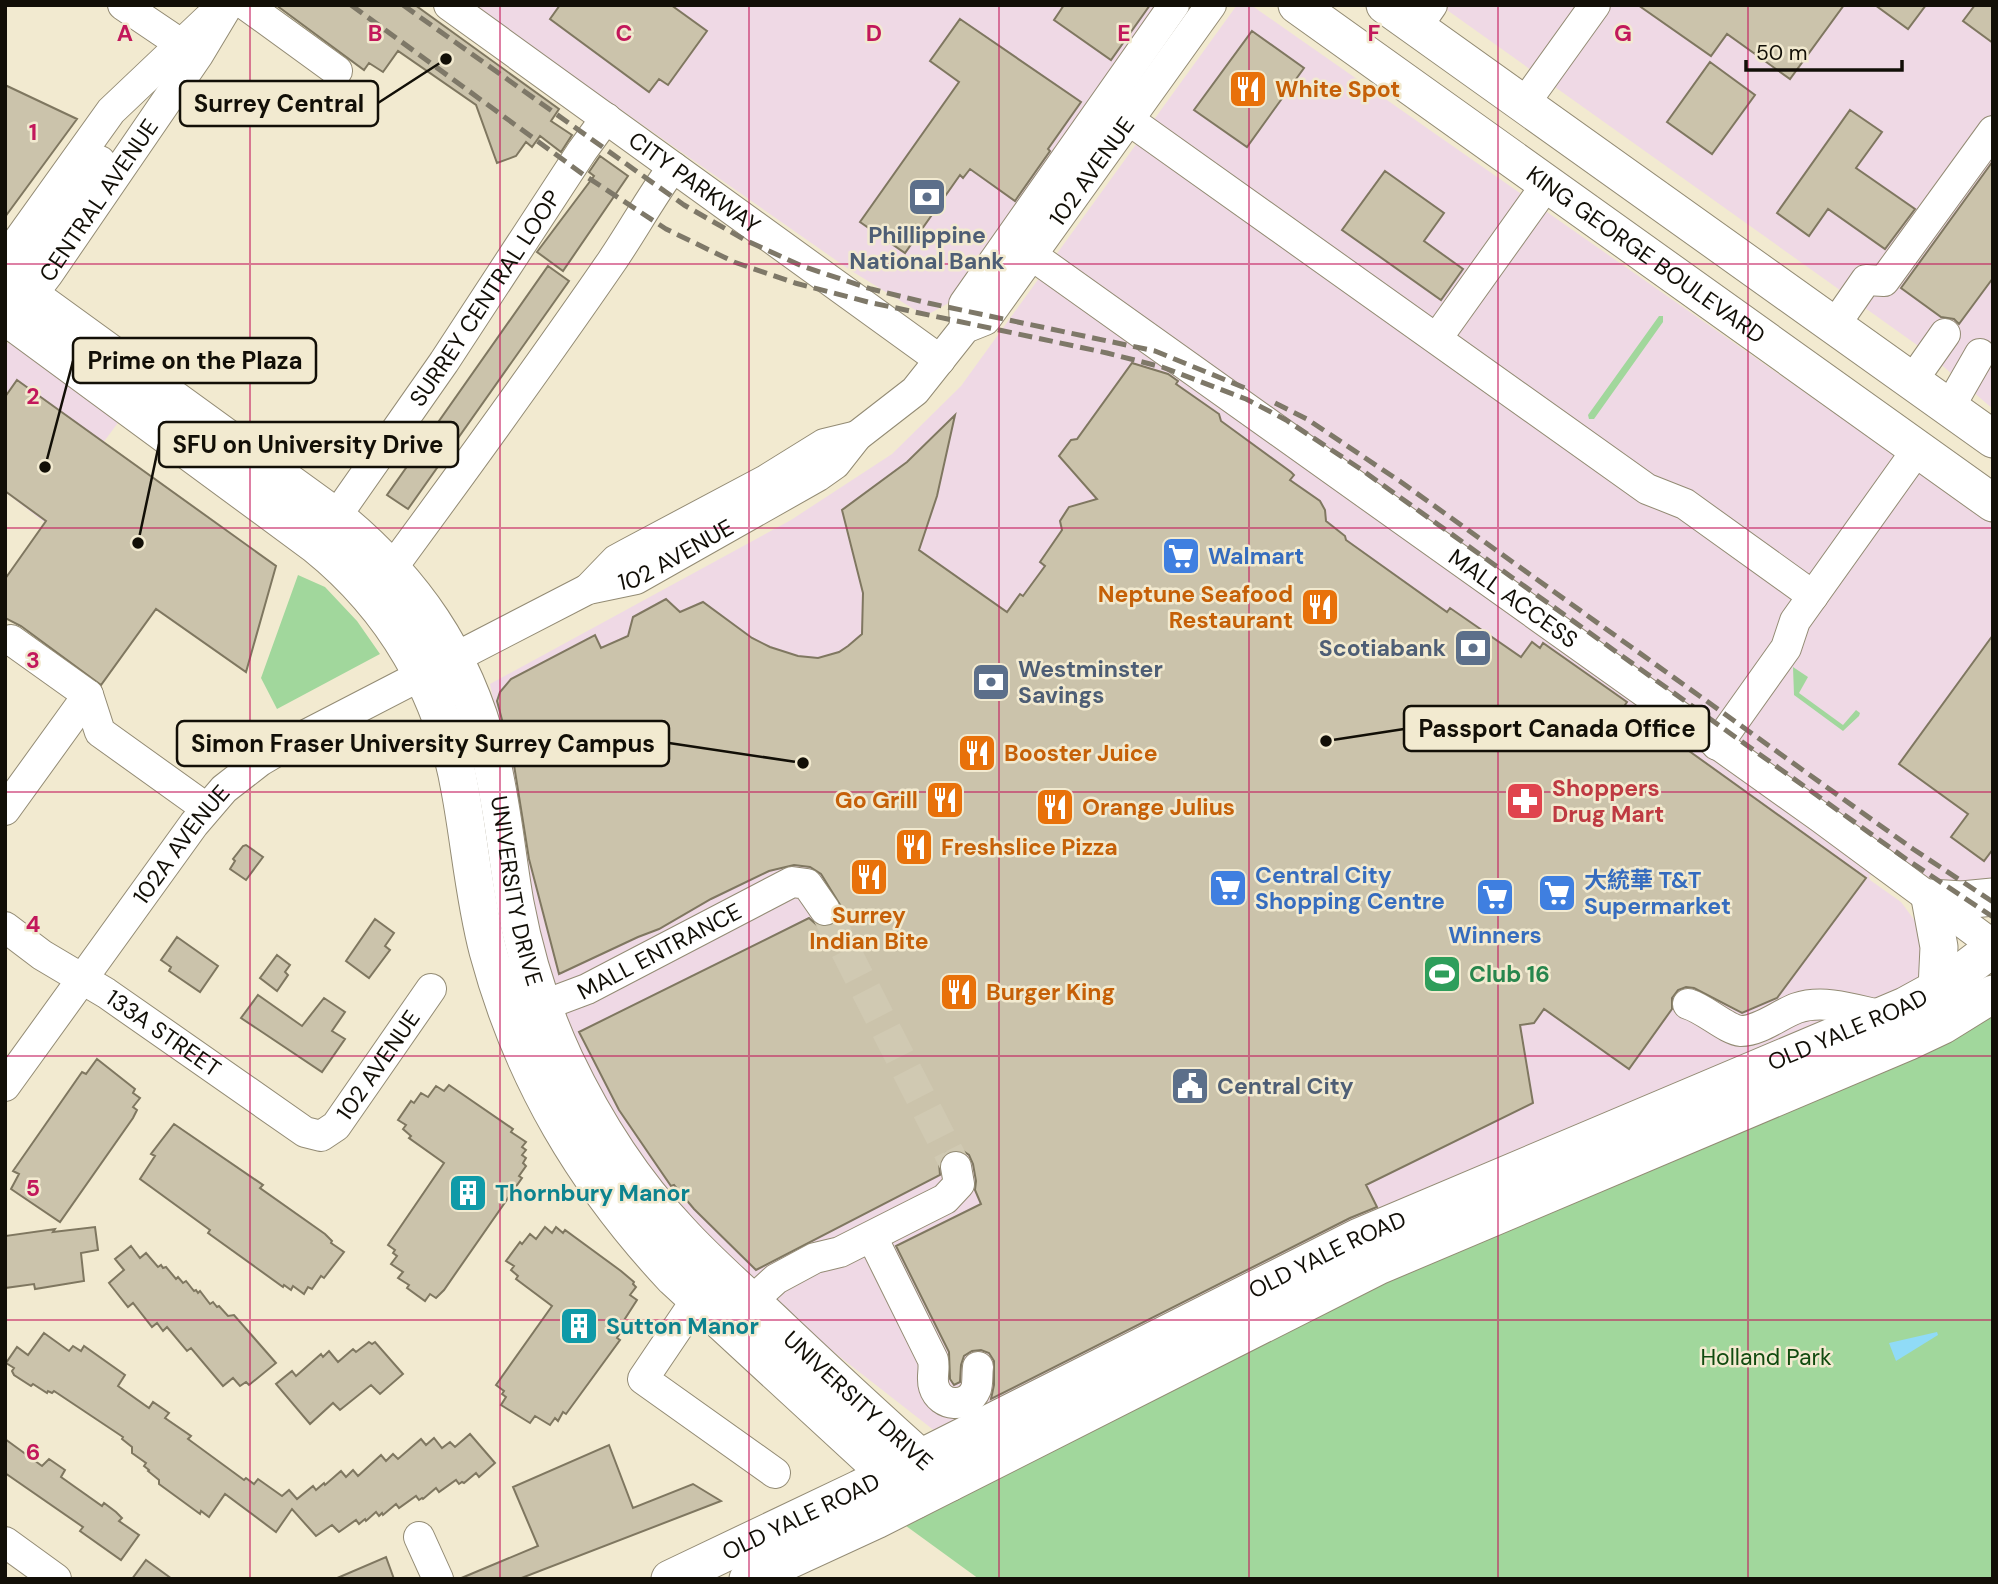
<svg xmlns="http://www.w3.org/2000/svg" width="1998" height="1584" viewBox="0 0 1998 1584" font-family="'DM Sans','Noto Sans SC',sans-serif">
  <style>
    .commercial { fill: #efd9e5 }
    .green { fill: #a1d79c }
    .water { fill: #90dbf7 }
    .building { fill: #cbc3ab; stroke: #7f7760; stroke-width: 2 }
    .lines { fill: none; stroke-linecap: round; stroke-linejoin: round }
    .minor-tunnel { stroke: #d0c9b2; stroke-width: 30; stroke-dasharray: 30 15; stroke-linecap: butt }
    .minor-casing { stroke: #938b74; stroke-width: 32 }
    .major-casing { stroke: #938b74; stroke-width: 39 }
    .minor { stroke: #fff; stroke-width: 30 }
    .major { stroke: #fff; stroke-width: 37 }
    .rail { stroke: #7e7868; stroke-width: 5; stroke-dasharray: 14 7; stroke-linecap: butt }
    .grid { fill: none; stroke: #c2185b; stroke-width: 2; stroke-opacity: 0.55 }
    .labels { text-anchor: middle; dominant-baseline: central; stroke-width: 5; stroke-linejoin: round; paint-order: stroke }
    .food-label { font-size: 23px; font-weight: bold; fill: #c56008; stroke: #f2ead0; text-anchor: start }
    .street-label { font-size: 23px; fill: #120f07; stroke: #f2ead0 }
    .service-label { font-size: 23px; font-weight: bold; fill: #4e5e75; stroke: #f2ead0; text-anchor: start }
    .shop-label { font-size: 23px; font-weight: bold; fill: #366cbe; stroke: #f2ead0; text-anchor: start }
    .health-label { font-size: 23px; font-weight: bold; fill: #be3a42; stroke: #f2ead0; text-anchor: start }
    .leisure-label { font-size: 23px; font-weight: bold; fill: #27864d; stroke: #f2ead0; text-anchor: start }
    .culture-label { font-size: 23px; font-weight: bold; fill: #0d838f; stroke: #f2ead0; text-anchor: start }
    .park-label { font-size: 23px; fill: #114b0f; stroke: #f2ead0 }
    .grid-label { font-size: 23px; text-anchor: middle; font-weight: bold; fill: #c2185b; stroke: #f2ead0; stroke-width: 5; stroke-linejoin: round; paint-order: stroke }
    .leader { fill: none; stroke: #120f07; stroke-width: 2.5 }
    .callout-dot { fill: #120f07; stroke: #f2ead0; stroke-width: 2.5 }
    .callout { fill: #f2ead0; stroke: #120f07; stroke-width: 2.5 }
    .callout-label { font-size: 24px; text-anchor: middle; font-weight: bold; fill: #120f07 }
  </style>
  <rect width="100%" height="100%" fill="#f2ead0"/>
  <!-- commercial -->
  <path class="commercial" d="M471 5H1163L956 299 925 316 850 270Z
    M1237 5H1251L1993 524V890L1869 875 1870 880 1901 902 1921 929V982L940 1435 767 1300 663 1200 570 1035 550 982 490 684 791 520 892 454 961 386Z
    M1440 5H1993V409L1924 350Z
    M13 342 123 416 44 522 5 492V344Z"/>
  <!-- green -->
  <path class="green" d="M1659 316H1663V322L1594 419H1589L1588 415Z
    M298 575 325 587 357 621 380 654 277 709 261 678Z
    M1793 667 1808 677 1799 693 1843 725 1856 710 1860 713 1859 716 1843 731 1794 695Z
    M1993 1014V1579H979L902 1523 1404 1269Z"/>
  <!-- water -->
  <path class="water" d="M1937 1332 1938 1335 1896 1361 1889 1343Z"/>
  <!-- building -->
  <path class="building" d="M276 5H415L559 109 551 121 572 135 561 152 540 136 532 147 526 142 516 156 497 163 476 105 398 51 383 72 369 63 364 70Z
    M560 5H671L707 31 668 85 659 79 649 92 550 19Z
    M1064 5H1150L1111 60 1054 20Z
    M1638 5H1844L1790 79 1727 34 1711 56Z
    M1875 5H1926L1908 29Z
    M1975 5H1993V43L1963 21Z
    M960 19 1081 102 1048 149 1050 151 1015 201 970 169 963 178 960 175 905 253 860 222 959 82 930 61Z
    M1252 31 1304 68 1247 147 1194 110Z
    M1710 62 1755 95 1712 154 1667 122Z
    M5 85 77 119 5 217Z
    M1850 110 1882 132 1856 168 1915 209 1885 249 1828 209 1809 236 1777 213Z
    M600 156 628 176 563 271 537 252 594 176 589 172Z
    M1993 161V278L1959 324 1954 319 1941 317 1901 288Z
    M1385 171 1444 213 1424 241 1463 269 1441 300 1342 230Z
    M548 266 569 281 408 509 387 495Z
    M1132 363 1168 374 1178 381 1176 384 1219 414 1221 421 1291 472 1294 475 1290 480 1320 501 1325 510 1326 521 1345 536 1346 540 1447 612 1450 608 1521 657 1532 642 1540 648 1543 643 1627 702 1625 705 1866 878 1777 998 1742 1013 1694 988 1686 987 1678 990 1672 998V1009L1629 1069 1544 1009 1534 1023 1520 1025 1533 1103 1366 1185 1377 1207 1350 1218 991 1399 994 1385V1361L989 1353 981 1350 972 1351 964 1356 961 1365 960 1382 954 1385 950 1379 949 1352 896 1246 981 1204 975 1190 976 1181 973 1164 969 1155 963 1151 954 1150 945 1153 939 1162 940 1175 756 1270 694 1209 674 1185 671 1186 619 1110 579 1032 809 918 818 926 826 927 834 925 840 918 842 908 821 874 810 867 794 865 769 871 711 899 659 929 638 937 559 974 529 859 514 765 497 701 500 692 511 679 595 635 601 648 628 636 633 617 666 599 680 612 703 602 752 638 770 647 798 656 818 658 839 652 848 646 862 634 863 593 842 510 907 462 955 415 937 496 919 550 1007 612 1020 594 1023 596 1045 566 1040 562 1062 530 1060 521 1069 507 1097 499 1059 456 1071 440 1077 439Z
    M17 380 276 566 246 672 156 609 101 685 21 626 5 618V579L46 521 5 491V397Z
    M1993 635V849L1984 861 1951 837 1968 814 1899 764Z
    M246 845 263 857 246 880 230 869 235 861 233 859 243 846Z
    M375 919 394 933 385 946 390 950 369 978 346 961Z
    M177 937 218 966 200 992 169 971 171 967 161 960Z
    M277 955 290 965 285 972 288 975 277 991 260 978Z
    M258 995 302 1026 324 998 345 1012 332 1031 345 1039 322 1072 241 1018Z
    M97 1059 135 1089 133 1093 140 1098 133 1107 137 1110 133 1118 60 1222 11 1189 19 1174 13 1171 82 1072 86 1074Z
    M449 1085 513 1129 511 1132 526 1142 522 1147 526 1150 522 1155 526 1158 523 1163 526 1166 519 1176 522 1178 444 1290 436 1298 430 1294 425 1301 407 1288 409 1285 398 1278 403 1272 391 1264 397 1256 393 1253 395 1250 388 1245 444 1163 409 1138 411 1136 403 1129 406 1125 398 1120 411 1101 414 1103 421 1093 428 1097 436 1086 444 1091Z
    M174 1124 263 1185 260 1188 325 1234 332 1241 331 1243 344 1252 324 1278 321 1276 312 1289 308 1287 304 1294 293 1286 291 1290 284 1285 283 1287 208 1233 210 1230 140 1179 155 1156 151 1154Z
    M95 1227 98 1250 81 1253 84 1281 35 1289 34 1284 5 1288V1236L55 1229 53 1232Z
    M545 1227 552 1233 556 1227 563 1233 565 1230 621 1271 634 1282 633 1284 636 1287 630 1295 637 1300 619 1328 622 1330 617 1338 620 1340 566 1414 563 1412 558 1421 555 1418 550 1425 535 1416 530 1423 501 1405 506 1397 502 1394 504 1391 496 1385 552 1306 516 1279 518 1276 511 1270 514 1266 506 1261 520 1242 522 1244 530 1234 536 1239Z
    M131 1246 140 1258 146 1253 158 1267 161 1265 163 1268 166 1267 176 1279 178 1277 183 1283 186 1281 194 1291 196 1290 198 1293 200 1291 210 1304 213 1302 217 1307 219 1306 228 1316 234 1315 276 1363 249 1385 246 1382 240 1386 233 1378 223 1386 191 1348 187 1351 167 1327 163 1331 157 1323 152 1327 133 1303 128 1307 109 1283 124 1270 115 1259Z
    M44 1333 69 1351 73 1346 81 1351 84 1346 125 1375 118 1386 149 1408 153 1402 169 1413 165 1418 191 1436 188 1439 244 1480 246 1478 254 1484 258 1479 282 1496 289 1490 297 1499 313 1486 316 1490 324 1483 325 1485 341 1471 346 1477 353 1470 358 1476 381 1455 386 1461 393 1454 398 1459 421 1439 426 1445 434 1438 442 1448 450 1442 455 1447 470 1434 495 1463 479 1477 476 1473 464 1483 462 1482 459 1484 456 1480 439 1492 436 1488 423 1499 422 1498 419 1500 416 1496 399 1508 396 1504 383 1515 382 1513 379 1516 376 1512 366 1521 365 1519 359 1524 356 1520 339 1532 332 1525 316 1536 292 1509 276 1532 225 1494 209 1517 201 1511 200 1514 159 1484V1480L148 1471 149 1470 144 1466 146 1463 132 1453V1447L122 1439 123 1437 54 1391 52 1393 48 1391 47 1393 33 1384 31 1386 14 1375 12 1371 14 1368 6 1363 17 1347 28 1355Z
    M369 1342 372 1344 375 1342 403 1374 380 1394 371 1385 340 1410 333 1403 310 1424 276 1384 292 1371 296 1376 321 1354 323 1357 329 1351 338 1362 353 1349 356 1352Z
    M5 1439 42 1466 49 1459 65 1470 61 1477 102 1506 104 1503 116 1512 122 1518 119 1521 139 1535 121 1560 80 1531 83 1527 5 1473Z
    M609 1445 633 1508 693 1484 721 1501 519 1579H459L538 1546 513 1487Z
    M386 1557 394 1579H335Z
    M146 1560 172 1579H132Z"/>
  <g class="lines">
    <!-- minor-tunnel -->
    <path class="minor-tunnel" d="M825 910 956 1167"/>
    <defs>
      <g id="minor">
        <path d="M123 5 197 55"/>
        <path d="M246 5 337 71"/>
        <path id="s1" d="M449 5 940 360"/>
        <path d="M1416 28 1432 5"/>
        <path d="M1524 104 1595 5"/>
        <path d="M1129 120 1647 489 1685 504 1813 596"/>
        <path id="s2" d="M1033 256 1820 817 1993 945"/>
        <path d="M5 259 111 111 208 19"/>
        <path d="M5 289 14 283 100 161"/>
        <path id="s3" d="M13 310 31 296 48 274 198 55 228 5"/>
        <path d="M1834 326 1866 280 1884 281 1993 131"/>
        <path d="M965 328 964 304 1174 5"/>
        <path d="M1437 338 1547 184"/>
        <path d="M1912 381 1945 334"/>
        <path d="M1949 408 1980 354"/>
        <path id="s4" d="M323 535 444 362 582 151 606 118"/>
        <path d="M392 568C467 466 541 364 612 261 633 230 651 197 673 167"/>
        <path d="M588 589 616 560 627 554 766 480 824 444 857 436"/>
        <path d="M11 640 88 695 100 732 206 808"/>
        <path d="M1717 745 1786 648 1795 621 1917 450"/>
        <path d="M5 810 88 695"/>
        <path id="s5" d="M5 927 42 955 106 993 305 1132 321 1136 336 1126 431 989"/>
        <path d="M1688 1004C1705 1009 1727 1030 1741 1031 1760 1031 1780 1014 1797 1008 1824 999 1856 1010 1883 1016"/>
        <path id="s6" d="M523 1013 587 989 792 882 807 884 825 910"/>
        <path id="s7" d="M5 1086 194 824 224 789 260 761 294 741 588 589 636 579 818 476 835 464 857 436 915 391 965 328 985 320 1211 5"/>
        <path d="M872 1237 933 1360C935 1370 931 1378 934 1387 940 1407 968 1409 976 1389 978 1383 977 1373 978 1367"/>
        <path d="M697 1299 643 1379 775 1473"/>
        <path d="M752 1301 776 1279 815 1258 840 1252 923 1210 945 1199 959 1184 956 1167"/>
        <path d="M419 1537 438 1579"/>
        <path d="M5 1542 56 1579"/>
      </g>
      <g id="major">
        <path id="s8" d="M1297 5 1993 503"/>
        <path d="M1385 5 1993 439"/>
        <path id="s9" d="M5 277 336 517C413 580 464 653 489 751 502 800 506 852 515 903 525 956 542 1011 565 1060 595 1123 633 1182 680 1232 712 1267 749 1298 783 1331 837 1382 892 1433 949 1483"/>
        <path d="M5 316 316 545C393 607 443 692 460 790 470 843 474 898 488 951 522 1078 585 1183 674 1278L915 1500"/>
        <path d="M1937 989 1939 947 1930 898 1962 900 1993 897"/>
        <path id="s10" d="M670 1579 859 1489 1359 1237 1905 1006 1947 983 1993 948"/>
        <path d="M748 1579 876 1520 1378 1266 1907 1042 1943 1025 1993 994"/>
      </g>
    </defs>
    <!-- minor casing -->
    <use href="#minor" class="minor-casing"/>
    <!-- major casing -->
    <use href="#major" class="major-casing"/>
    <!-- minor -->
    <use href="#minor" class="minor"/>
    <!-- major -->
    <use href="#major" class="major"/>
    <!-- rail -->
    <path class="rail" d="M351 5 584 175 666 229 734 262 795 283 868 302 1107 353 1162 367 1246 399 1286 420 1359 468 1906 859 1993 917
      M403 5 684 205 745 240 802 266 871 289 928 303 1155 351 1250 390
      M1275 403 1307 419 1401 482 1913 849 1993 902"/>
  </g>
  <!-- grid -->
  <path class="grid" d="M250 5V1579M500 5V1579M749 5V1579M999 5V1579M1249 5V1579M1498 5V1579M1748 5V1579M5 264H1993M5 528H1993M5 792H1993M5 1056H1993M5 1320H1993"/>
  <!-- icons -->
  <defs>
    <symbol id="restaurant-square" viewBox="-11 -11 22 22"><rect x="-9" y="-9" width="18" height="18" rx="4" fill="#e8710a" stroke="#f2ead0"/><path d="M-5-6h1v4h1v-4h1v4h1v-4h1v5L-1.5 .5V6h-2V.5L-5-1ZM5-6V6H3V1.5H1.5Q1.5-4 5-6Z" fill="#fff"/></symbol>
    <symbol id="bank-square" viewBox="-11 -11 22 22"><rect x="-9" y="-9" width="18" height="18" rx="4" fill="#5c6f8a" stroke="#f2ead0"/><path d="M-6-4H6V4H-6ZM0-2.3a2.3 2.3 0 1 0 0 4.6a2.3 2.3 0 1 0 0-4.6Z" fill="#fff"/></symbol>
    <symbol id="supermarket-square" viewBox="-11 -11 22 22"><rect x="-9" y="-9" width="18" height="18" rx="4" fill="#3f7fe0" stroke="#f2ead0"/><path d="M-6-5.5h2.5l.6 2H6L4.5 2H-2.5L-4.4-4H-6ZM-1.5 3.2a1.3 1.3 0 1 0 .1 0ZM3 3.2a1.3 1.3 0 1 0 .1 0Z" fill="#fff"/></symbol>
    <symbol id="pharmacy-square" viewBox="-11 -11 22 22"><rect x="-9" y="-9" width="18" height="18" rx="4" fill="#e0444e" stroke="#f2ead0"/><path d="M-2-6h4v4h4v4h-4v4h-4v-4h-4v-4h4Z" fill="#fff"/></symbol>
    <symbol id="stadium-square" viewBox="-11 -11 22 22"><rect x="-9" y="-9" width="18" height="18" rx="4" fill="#2e9e5b" stroke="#f2ead0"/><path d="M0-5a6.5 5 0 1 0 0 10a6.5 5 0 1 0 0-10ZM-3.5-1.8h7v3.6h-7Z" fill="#fff"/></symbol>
    <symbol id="civic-square" viewBox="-11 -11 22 22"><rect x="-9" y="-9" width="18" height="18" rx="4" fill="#5c6f8a" stroke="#f2ead0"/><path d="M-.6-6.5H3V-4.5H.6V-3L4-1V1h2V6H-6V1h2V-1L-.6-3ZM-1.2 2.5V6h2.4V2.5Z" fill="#fff"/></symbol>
    <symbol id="building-square" viewBox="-11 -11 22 22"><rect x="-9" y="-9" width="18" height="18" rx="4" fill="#0f9aa8" stroke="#f2ead0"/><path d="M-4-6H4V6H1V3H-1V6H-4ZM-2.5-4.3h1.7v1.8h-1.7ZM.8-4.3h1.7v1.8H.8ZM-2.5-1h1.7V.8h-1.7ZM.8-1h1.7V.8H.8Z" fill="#fff"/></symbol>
  </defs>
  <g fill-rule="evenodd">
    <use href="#restaurant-square" x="1226" y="67" width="44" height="44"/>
    <use href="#bank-square" x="905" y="175" width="44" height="44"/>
    <use href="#supermarket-square" x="1159" y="534" width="44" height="44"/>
    <use href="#restaurant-square" x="1298" y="585" width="44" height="44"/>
    <use href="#bank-square" x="1451" y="626" width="44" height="44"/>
    <use href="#bank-square" x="969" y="660" width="44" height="44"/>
    <use href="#restaurant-square" x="955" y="731" width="44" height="44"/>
    <use href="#restaurant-square" x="923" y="778" width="44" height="44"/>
    <use href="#pharmacy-square" x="1503" y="779" width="44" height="44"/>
    <use href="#restaurant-square" x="1033" y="785" width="44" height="44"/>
    <use href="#restaurant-square" x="892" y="825" width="44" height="44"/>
    <use href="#restaurant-square" x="847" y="855" width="44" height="44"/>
    <use href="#supermarket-square" x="1206" y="866" width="44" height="44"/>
    <use href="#supermarket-square" x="1535" y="871" width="44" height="44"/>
    <use href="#supermarket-square" x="1473" y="875" width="44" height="44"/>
    <use href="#stadium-square" x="1420" y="952" width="44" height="44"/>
    <use href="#restaurant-square" x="937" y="970" width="44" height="44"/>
    <use href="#civic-square" x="1168" y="1064" width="44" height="44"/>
    <use href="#building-square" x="446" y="1171" width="44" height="44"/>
    <use href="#building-square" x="557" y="1304" width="44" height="44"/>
  </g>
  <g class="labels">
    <!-- food labels -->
    <g class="food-label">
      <text x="1275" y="89">White Spot</text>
      <text x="1293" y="594" text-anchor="end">Neptune Seafood<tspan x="1293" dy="26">Restaurant</tspan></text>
      <text x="1004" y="753">Booster Juice</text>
      <text x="918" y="800" text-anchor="end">Go Grill</text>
      <text x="1082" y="807">Orange Julius</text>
      <text x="941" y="847">Freshslice Pizza</text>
      <text x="869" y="915" text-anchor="middle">Surrey<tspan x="869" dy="26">Indian Bite</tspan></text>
      <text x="986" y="992">Burger King</text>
    </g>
    <!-- street labels -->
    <g class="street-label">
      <text stroke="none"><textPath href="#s7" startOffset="1458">102 AVENUE</textPath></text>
      <text stroke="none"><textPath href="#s1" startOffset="303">CITY PARKWAY</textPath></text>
      <text stroke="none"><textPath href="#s3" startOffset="140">CENTRAL AVENUE</textPath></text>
      <text stroke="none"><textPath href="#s8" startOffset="429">KING GEORGE BOULEVARD</textPath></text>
      <text stroke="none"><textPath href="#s4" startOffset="287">SURREY CENTRAL LOOP</textPath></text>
      <text stroke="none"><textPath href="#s7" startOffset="880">102 AVENUE</textPath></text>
      <text stroke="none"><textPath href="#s2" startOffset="590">MALL ACCESS</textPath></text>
      <text stroke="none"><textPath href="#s7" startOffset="299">102A AVENUE</textPath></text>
      <text stroke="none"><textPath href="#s9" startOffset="836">UNIVERSITY DRIVE</textPath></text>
      <text stroke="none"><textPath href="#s6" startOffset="150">MALL ENTRANCE</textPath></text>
      <text stroke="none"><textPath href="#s10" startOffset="1300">OLD YALE ROAD</textPath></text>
      <text stroke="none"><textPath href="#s5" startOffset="191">133A STREET</textPath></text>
      <text stroke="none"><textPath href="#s5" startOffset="472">102 AVENUE</textPath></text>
      <text stroke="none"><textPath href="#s10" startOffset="733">OLD YALE ROAD</textPath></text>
      <text stroke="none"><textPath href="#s9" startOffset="1466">UNIVERSITY DRIVE</textPath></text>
      <text stroke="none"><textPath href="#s10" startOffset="145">OLD YALE ROAD</textPath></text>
    </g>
    <!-- service labels -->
    <g class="service-label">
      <text x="927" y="235" text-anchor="middle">Phillippine<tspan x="927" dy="26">National Bank</tspan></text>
      <text x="1446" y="648" text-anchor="end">Scotiabank</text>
      <text x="1018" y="669">Westminster<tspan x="1018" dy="26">Savings</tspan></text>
      <text x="1217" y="1086">Central City</text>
    </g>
    <!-- shop labels -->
    <g class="shop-label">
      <text x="1208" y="556">Walmart</text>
      <text x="1255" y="875">Central City<tspan x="1255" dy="26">Shopping Centre</tspan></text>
      <text x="1584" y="880">大統華 T&amp;T<tspan x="1584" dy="26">Supermarket</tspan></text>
      <text x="1495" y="935" text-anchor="middle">Winners</text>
    </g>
    <!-- health labels -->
    <g class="health-label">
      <text x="1552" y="788">Shoppers<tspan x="1552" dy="26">Drug Mart</tspan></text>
    </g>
    <!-- leisure labels -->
    <g class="leisure-label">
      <text x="1469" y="974">Club 16</text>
    </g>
    <!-- culture labels -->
    <g class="culture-label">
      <text x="495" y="1193">Thornbury Manor</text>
      <text x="606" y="1326">Sutton Manor</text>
    </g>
    <!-- park labels -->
    <g class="park-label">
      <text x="1766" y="1357">Holland Park</text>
    </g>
  </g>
  <g class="grid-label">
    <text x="125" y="41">A</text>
    <text x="375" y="41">B</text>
    <text x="624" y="41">C</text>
    <text x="874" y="41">D</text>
    <text x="1124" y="41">E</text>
    <text x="1374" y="41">F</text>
    <text x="1623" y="41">G</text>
    <text x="33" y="140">1</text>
    <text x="33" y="404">2</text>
    <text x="33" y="668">3</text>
    <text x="33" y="932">4</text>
    <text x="33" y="1196">5</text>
    <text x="33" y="1460">6</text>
  </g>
  <!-- callouts -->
  <path class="leader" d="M446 59L378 103M45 467L73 361M138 543L159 444M1326 741L1404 729M803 763L669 743"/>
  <g class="callout-dot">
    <circle cx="446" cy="59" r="7"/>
    <circle cx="45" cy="467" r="7"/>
    <circle cx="138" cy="543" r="7"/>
    <circle cx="1326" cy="741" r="7"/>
    <circle cx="803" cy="763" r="7"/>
  </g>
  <g class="callout">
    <rect x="180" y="81" width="198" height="45" rx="7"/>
    <rect x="73" y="338" width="243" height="45" rx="7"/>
    <rect x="159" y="422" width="299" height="45" rx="7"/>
    <rect x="1404" y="706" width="305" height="45" rx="7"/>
    <rect x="177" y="721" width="492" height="45" rx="7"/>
  </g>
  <g class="callout-label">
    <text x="279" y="112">Surrey Central</text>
    <text x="195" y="369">Prime on the Plaza</text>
    <text x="308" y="453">SFU on University Drive</text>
    <text x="1557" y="737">Passport Canada Office</text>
    <text x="423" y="752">Simon Fraser University Surrey Campus</text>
  </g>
  <!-- border -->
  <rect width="1998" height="1584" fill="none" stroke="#120f07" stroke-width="14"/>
  <!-- scale -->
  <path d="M1746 60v10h156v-10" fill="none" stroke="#120f07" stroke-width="3.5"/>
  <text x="1756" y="60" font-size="21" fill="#120f07" stroke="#f2ead0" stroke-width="5" paint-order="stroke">50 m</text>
</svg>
